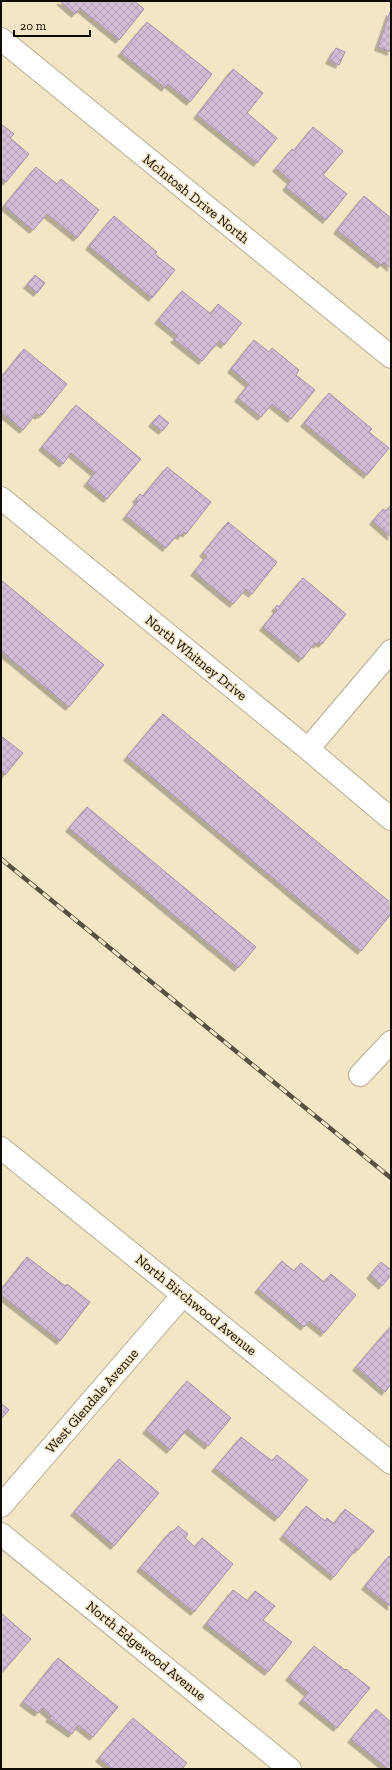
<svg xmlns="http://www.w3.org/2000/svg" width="392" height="1770" viewBox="0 0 392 1770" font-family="'Zilla Slab',serif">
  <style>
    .building { fill: url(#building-cross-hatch); stroke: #a691aa; filter: url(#shadow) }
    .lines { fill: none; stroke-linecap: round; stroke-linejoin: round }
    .minor-casing { stroke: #b7ab8d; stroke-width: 24 }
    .minor { stroke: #fff; stroke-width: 22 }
    .rail-casing { stroke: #575041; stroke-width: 4.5 }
    .rail { stroke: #f3e6c7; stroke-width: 3; stroke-dasharray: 9; stroke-linecap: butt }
    .labels { text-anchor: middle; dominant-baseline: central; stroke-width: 3; stroke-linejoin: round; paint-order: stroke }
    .street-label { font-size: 14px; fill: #0f0b03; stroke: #f3e6c7 }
  </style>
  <defs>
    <pattern id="building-cross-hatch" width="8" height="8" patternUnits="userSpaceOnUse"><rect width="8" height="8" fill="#d2bcd6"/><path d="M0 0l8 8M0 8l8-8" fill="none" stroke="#b3a0b6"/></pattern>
    <filter id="shadow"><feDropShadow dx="-3.5" dy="3.5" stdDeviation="0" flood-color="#0004"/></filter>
  </defs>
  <rect width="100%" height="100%" fill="#f3e6c7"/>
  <!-- building -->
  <path class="building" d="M60 1H134L144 9 119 40 80 8 75 14Z
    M390 12 391 13V52L378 47Z
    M147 22 212 74 190 102 168 84 165 88 121 53Z
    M336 48 345 52 339 65 329 60Z
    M233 69 263 93 247 113 277 138 257 163 197 115Z
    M1 124 14 134 10 138 29 154 6 182 1 179Z
    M313 127 343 151 323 175 347 194 326 220 286 187 291 181 276 168 292 149 294 151Z
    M36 167 57 184 61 179 99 210 77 238 47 214 33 230 4 206Z
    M364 196 391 218V268L384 262 381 265 337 230Z
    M114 216 157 252 155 254 175 270 152 298 89 246Z
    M35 275 45 283 37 293 27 285Z
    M182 291 211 314 218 304 242 323 224 345 219 341 202 361 174 339 178 336 158 320Z
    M254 340 269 352 272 348 299 370 296 375 315 390 291 419 272 404 261 417 238 398 249 384 231 369Z
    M24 349 67 384 42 415 41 413 39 416 36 414 23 430 1 412V378Z
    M329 393 372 429 369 432 389 448 367 475 304 423Z
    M76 405 141 459 107 499 87 483 95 473 71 453 63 464 42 447Z
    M159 415 169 423 162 431 152 423Z
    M167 467 211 502 186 534 184 532 181 536 178 534 166 548 126 516 138 501 136 499 140 494 143 496Z
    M391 505V537L373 521 383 509 386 511Z
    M228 522 277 562 252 594 246 589 233 604 194 572 207 556 203 553Z
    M303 578 346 614 322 644 319 642 317 645 315 643 302 659 263 627 277 610 275 608 277 605 279 607Z
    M1 580 104 665 69 707 1 651Z
    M163 714 391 903V914L361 951 127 757Z
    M1 736 23 753 5 775 1 771Z
    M87 807 256 947 238 968 69 828Z
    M27 1257 65 1286 67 1284 90 1302 60 1341 1 1295V1290Z
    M282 1261 294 1271 301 1263 324 1282 331 1274 356 1295 324 1333 309 1321 304 1327 258 1289Z
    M381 1262 391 1270V1275L382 1286 370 1275Z
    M391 1326V1384L385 1392 356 1367Z
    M187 1381 231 1418 208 1446 187 1429 170 1450 146 1430Z
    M1 1403 9 1410 1 1419Z
    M241 1437 272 1461 277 1455 308 1480 278 1518 215 1468Z
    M119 1459 159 1493 114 1546 74 1512Z
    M306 1506 325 1521 327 1518 334 1524 345 1509 374 1531 358 1550 356 1549 334 1577 283 1536Z
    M178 1526 188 1534 185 1538 195 1547 202 1538 233 1564 194 1612 140 1568 171 1531 173 1532Z
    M389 1556 391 1557V1607L365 1586Z
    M233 1590 248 1601 255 1591 275 1606 263 1620 292 1642 268 1672 206 1624Z
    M1 1613 31 1639 1 1674Z
    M314 1646 345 1670 346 1669 370 1688 337 1728 302 1700 308 1693 289 1677Z
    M58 1658 118 1707 93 1737 78 1725 72 1734 49 1718 51 1716 42 1708 38 1713 23 1702Z
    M376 1709 391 1722V1769H388L351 1739Z
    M133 1718 187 1763 182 1769H112L99 1758Z"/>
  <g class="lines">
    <defs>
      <path id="minor" d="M1 39 391 357
        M1 498 308 749 391 819
        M308 749 391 651
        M360 1075 391 1042
        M1 1148 391 1463
        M1 1506 183 1295
        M1 1534 290 1769"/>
    </defs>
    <!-- minor casing -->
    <use href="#minor" class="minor-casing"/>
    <!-- minor -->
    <use href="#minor" class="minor"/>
    <defs>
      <path id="rail" d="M1 859 391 1178"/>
    </defs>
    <!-- rail casing -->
    <use href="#rail" class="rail-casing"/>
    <!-- rail -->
    <use href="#rail" class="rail"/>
  </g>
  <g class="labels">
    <!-- street labels -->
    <g class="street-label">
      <text transform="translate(196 199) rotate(39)">McIntosh Drive North</text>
      <text transform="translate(196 658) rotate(39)">North Whitney Drive</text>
      <text transform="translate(196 1305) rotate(39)">North Birchwood Avenue</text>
      <text transform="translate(92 1401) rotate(-49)">West Glendale Avenue</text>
      <text transform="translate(146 1651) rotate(39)">North Edgewood Avenue</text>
    </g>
  </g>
  <!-- border -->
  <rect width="392" height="1770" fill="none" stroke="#0f0b03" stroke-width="4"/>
  <!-- scale -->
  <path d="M14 30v6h76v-6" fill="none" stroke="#0f0b03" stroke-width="2"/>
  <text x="20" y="30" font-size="12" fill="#0f0b03" stroke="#f3e6c7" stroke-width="3" paint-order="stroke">20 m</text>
</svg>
